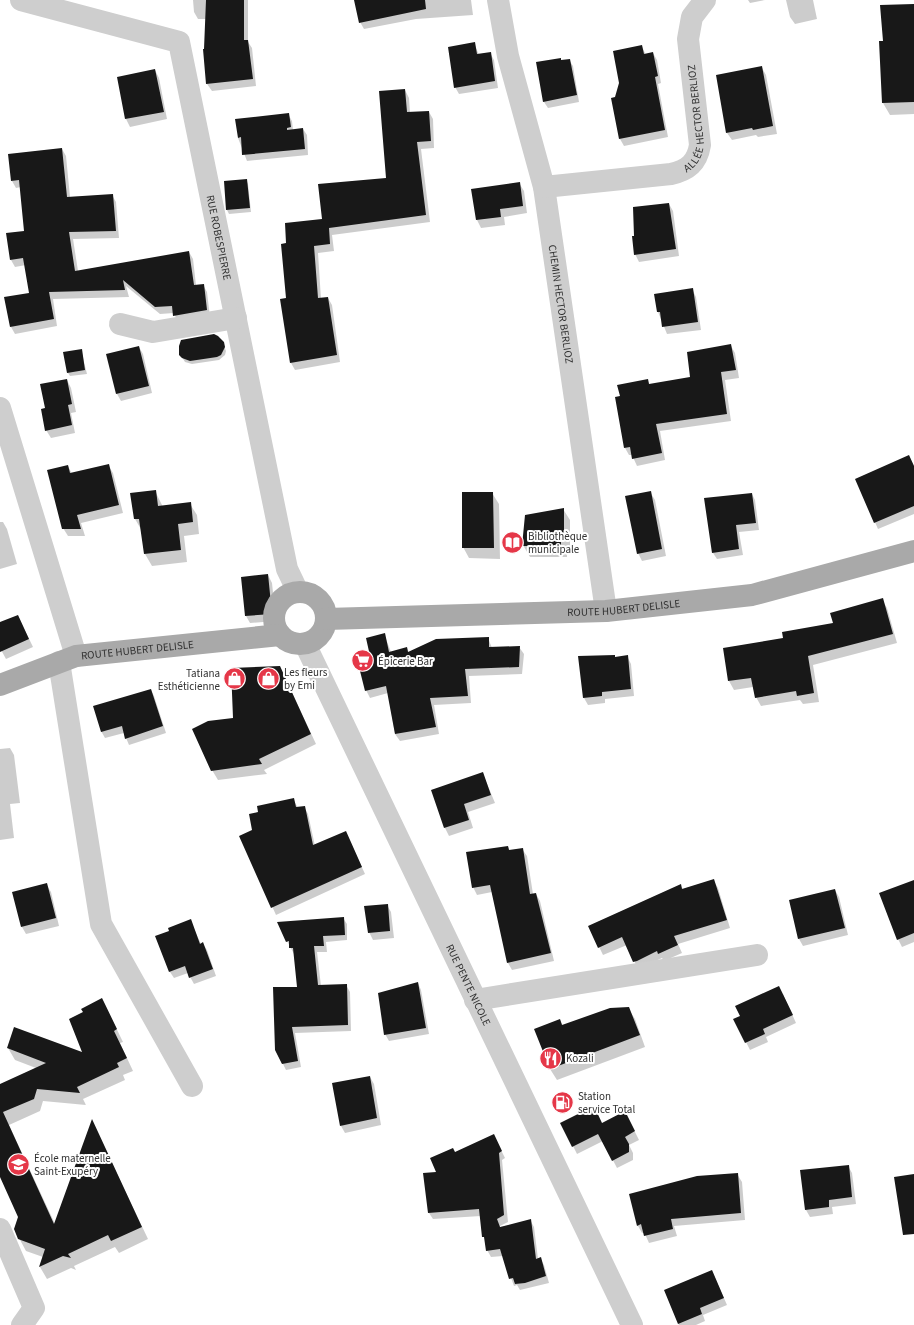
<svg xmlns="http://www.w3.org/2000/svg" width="914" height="1325" viewBox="0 0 914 1325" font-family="'Source Sans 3',sans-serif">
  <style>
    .shadow { fill: #0003 }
    .building { fill: #181818 }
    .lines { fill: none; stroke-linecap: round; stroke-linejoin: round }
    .minor { stroke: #cecece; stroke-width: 22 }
    .major { stroke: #a9a9a9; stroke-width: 22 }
    .labels { text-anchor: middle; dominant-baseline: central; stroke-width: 4; stroke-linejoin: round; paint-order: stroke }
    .street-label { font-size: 11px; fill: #313131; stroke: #fff }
    .poi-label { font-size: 11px; fill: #313131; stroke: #fff; text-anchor: start }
  </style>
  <rect width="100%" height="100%" fill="#fff"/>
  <!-- shadow -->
  <path class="shadow" d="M193 0H248V42L252 48 256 86 212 91 207 84 204 50H205L207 19H198L194 12Z
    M356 0H471L473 15 416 19 364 29 360 22Z
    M748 0H765L750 3Z
    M786 0H813L817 19 795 24 790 17Z
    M914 5V114L890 115 883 103 884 42Z
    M474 43 479 55 490 53 494 60 498 88 459 94 455 87Z
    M642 47 646 55 653 53 657 60 661 83 658 84 668 137 624 146 620 139 612 99 616 98Z
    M560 59 562 61 569 60 573 66 579 102 548 108 544 102Z
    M762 68 766 75 777 134 758 137 756 135 732 140 727 133Z
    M155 70 159 78 167 119 130 127 126 119 118 78Z
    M405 90 409 98 410 113 429 112 433 119 434 148 421 149 430 222 332 235 334 251 318 253 321 299 328 298 332 305 340 362 295 370 291 363 287 299V244L387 178Z
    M288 114 292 121 293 130 303 129 307 135 308 155 247 161 238 138Z
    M62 149 66 156 70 197 112 195 116 202 119 238 73 239 78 271 189 252 193 259 196 285H203L207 292 210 317 178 323 174 313 160 314 126 286 129 297 53 299 57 326 15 334 11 327 30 294 26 265 15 267 11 260 25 232 21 187 16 188 12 181Z
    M246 180 248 184 251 212 229 214 227 210Z
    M519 183 524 191 527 213 504 217 505 225 481 228 477 220 472 190Z
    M669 204 673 211 679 256 639 262 635 254Z
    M692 289 696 297 701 330 667 334 658 312 655 295Z
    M223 343 226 351 225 355 219 360 192 364 185 362 180 354Z
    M731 346 735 353 739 378 725 380 731 421 660 431 665 460 637 466 632 455H629L625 448 617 398 647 380 650 385 691 378Z
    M139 347 143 354 152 393 121 401 117 394 108 355Z
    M81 350 87 374 70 376 68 373Z
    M67 380 71 388 76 412 71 413 75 433 51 438 46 430V409Z
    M909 456 914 466V514L878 529 856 479Z
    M108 465 113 473 123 513 81 523 85 536H68L63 528 68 466 72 474Z
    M155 491 163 507 190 504 197 515 199 534 184 536 187 562 152 566 145 554 142 531 135 519Z
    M650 492 655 500 666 556 642 561 638 553Z
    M492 493 499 504 500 559 469 558 463 547Z
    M752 494 755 500 759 530 739 532 743 555 717 559 713 553Z
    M563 509 570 520V548H567V557H530L523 545Z
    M0 521V522H3L7 529 17 564 0 569Z
    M268 575 272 583 276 621 250 623 246 616Z
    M882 600 887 608 897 643 813 665 819 702 803 704 800 700 761 706 756 697 753 687 734 690 729 681 784 639 834 624Z
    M18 616 33 647 6 659 0 648V624Z
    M384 634 391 652 407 648 409 653 488 638 492 648 519 647 524 654 522 674 469 676 471 703 434 705 439 734 400 741 395 734 388 693 370 698 366 690 371 657Z
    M614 656 616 658 627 656 631 664 634 696 605 699V703L588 705 584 698 579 657Z
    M280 667 316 744 264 770 267 774 218 780 212 770 234 718Z
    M151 690 154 696 166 733 129 745 124 733 105 738 101 731Z
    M10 748 14 755 20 803 10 804 14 838 0 840V749Z
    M483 774 495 803 468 812 473 828 449 836 445 828 432 790Z
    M293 799 298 808 304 807 308 814 315 846 349 839 365 874 276 915 241 837 253 830Z
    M508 847 510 851 522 849 527 856 533 894H536L540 901 554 961 512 970 508 963 492 892 477 895 473 887Z
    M713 880 718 888 730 928 678 944 682 953 664 961 662 958 638 969 627 945 603 955 589 926 680 885 683 889Z
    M914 881V942L902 947 898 939Z
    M46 884 51 892 59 926 26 934 22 927Z
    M835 890 839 897 848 935 803 946 799 939Z
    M387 905 391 912 394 938 373 940 369 932Z
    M343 918 347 924V940L326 942 327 952H317L321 986 346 985 350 992 351 1031 295 1033 301 1067 286 1070 283 1064 298 988 294 954 287 941Z
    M190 920 201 944H203L207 950 216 976 194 984 188 973 174 978 170 972V932Z
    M418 983 421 990 429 1034 389 1041 385 1034Z
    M783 994 796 1023 766 1037 768 1042 750 1050 735 1020Z
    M102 999 123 1042 120 1043 133 1071 123 1075 125 1080 83 1099 86 1105 43 1101 40 1111 9 1125 55 1224 92 1121 148 1239 119 1253 115 1247 74 1266 76 1270 71 1268 47 1279 40 1267 43 1257 26 1251 19 1238V1217L0 1175V1085L36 1068 15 1060 8 1048 84 1053V1013Z
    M628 1008 635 1019 645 1047 557 1080 550 1069 560 1020 563 1026Z
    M370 1077 374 1084 381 1125 345 1133 341 1126Z
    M625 1112 639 1140 629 1145 633 1153V1160L617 1168 603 1141 577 1154 573 1146 602 1124Z
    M497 1142 505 1158 502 1160 508 1222 500 1226V1228L530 1220 534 1227 538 1259 540 1258 544 1265 549 1283 520 1290 517 1285 514 1286 503 1256 491 1257 487 1250 481 1216 433 1219 429 1213 438 1173 455 1153Z
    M848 1166 852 1173 856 1204 832 1207 833 1214 810 1217 806 1210 801 1171Z
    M737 1174 742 1182 745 1220 674 1226 677 1236 649 1243 644 1232 642 1233 638 1226 630 1195Z
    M712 1271 727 1305 703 1315 705 1321 696 1325H679L665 1291Z"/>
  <!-- building -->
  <path class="building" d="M206 0H244V40H248L253 79 206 84 203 49H204Z
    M354 0H425L426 9 359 23Z
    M914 4V102L882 103 879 41H883L880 5Z
    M475 42 477 54 491 52 495 81 454 88 448 47Z
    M642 45 644 54 653 52 658 76 655 77 665 130 619 139 611 98 615 97 619 83 613 51Z
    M561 58V60L570 59 577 95 543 102 536 62Z
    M762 66 773 126 753 130 752 128 726 133 716 75Z
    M155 69 164 112 125 119 117 77Z
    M405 89 407 112 429 111 431 141 417 142 426 215 329 228 330 244 314 246 318 298 328 297 337 355 290 363 280 299 286 298 281 244 286 243 285 223 322 219 318 184 386 178 379 91Z
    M289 113 291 127 287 128V130L303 128 305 149 242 155 241 137 238 138 235 119Z
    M62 148 67 197 113 194 116 231 69 232 75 271 189 251 194 285 204 284 207 310 173 316 172 306 155 307 123 280 125 290 49 292 54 319 10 327 4 297 29 293 23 258 10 260 6 233 24 231 19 180 11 181 8 154Z
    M247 179 250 208 226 210 224 181Z
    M520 182 523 206 500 209 501 217 476 220 471 189Z
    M669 203 676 249 634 255 632 236H634L633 207Z
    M693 288 698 322 662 327 660 312H657L654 294Z
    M214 334 218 336 224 342 225 347 221 355 217 357 190 361 182 358 179 355V346L181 340Z
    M731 344 736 370 721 372 727 414 656 424 662 453 632 459 630 447 624 448 615 397 620 396 617 385 648 379 649 384 690 377 687 352Z
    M139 346 149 386 116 394 106 354Z
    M82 349 85 370 67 373 63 352Z
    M67 379 72 404 68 405 72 425 45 431 41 409 45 408 40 384Z
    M909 455 914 466V506L874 523 855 479Z
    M109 464 119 505 77 515 81 529H62L47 470 68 465 70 473Z
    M156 490 158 506 191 502 193 522 178 524 181 550 144 554 139 519H134L130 493Z
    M651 491 662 549 637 554 625 496Z
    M462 492H493L494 548H462Z
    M752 493 756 523 736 525 739 549 712 553 704 498Z
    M564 508V537H561V546H522L525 515Z
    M268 574 272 614 245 616 241 577Z
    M883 598 893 634 808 656 814 693 797 696 796 691 755 698 751 678 728 681 723 648 783 638 782 632 833 623 830 613Z
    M18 615 29 639 0 652V622Z
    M385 633 389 652 407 647 408 652 436 639 489 637V647L520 646 519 667 465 669 468 696 430 698 436 727 395 734 386 686 365 691 357 659 370 656 366 638Z
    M615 655V657L628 655 631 689 602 692V696L583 698 578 656Z
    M280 666 311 734 259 759 262 764 211 771 192 729 208 721 233 718 231 668Z
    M151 689 163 726 125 739 122 726 101 732 93 706Z
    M483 772 491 795 464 804 469 820 444 828 431 790Z
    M294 798 296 807 305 806 313 845 346 831 362 867 271 908 239 836 252 830 249 814 258 812 257 806Z
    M508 846 509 850 523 848 530 894 536 893 551 953 507 963 490 885 472 888 466 852Z
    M714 879 727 920 674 936 678 945 658 954 657 951 637 961 633 962 622 937 598 948 588 926 681 884 682 889Z
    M914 880V933L897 940 879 893Z
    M47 883 56 918 21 927 12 892Z
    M835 889 845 928 798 939 789 900Z
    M388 904 390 931 368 933 364 906Z
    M344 917 345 935 323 936 324 946H314L318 985 347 984 348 1025 292 1027 298 1061 282 1064 275 1050 273 987H297L293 948H289V941L286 942 277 922Z
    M191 919 200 944 203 942 213 969 189 978 185 966 169 972 155 936 169 931 168 928Z
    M418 982 426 1028 384 1035 378 993Z
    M779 986 793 1015 763 1029 765 1034 745 1043 733 1019 740 1016 735 1006Z
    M102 998 117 1029 114 1031 127 1058 117 1063 119 1067 77 1087 80 1093 37 1089 34 1099 3 1112 54 1224 92 1119 142 1227 111 1241 108 1235 68 1254 71 1258 63 1256 39 1267 45 1249 18 1239 14 1229 18 1217 0 1177V1084L46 1063 7 1048 14 1027 82 1052 69 1019 83 1012 81 1009Z
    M629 1007 640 1035 550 1069 534 1029 560 1019 562 1025 610 1008Z
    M370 1076 377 1118 340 1126 332 1083Z
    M594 1106 602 1123 625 1111 635 1131 625 1137 629 1144V1152L612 1161 598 1134 572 1147 560 1123Z
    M494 1134 502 1151 499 1153 504 1215 497 1219 500 1227 531 1219 536 1259 541 1257 546 1276 525 1283 515 1284 513 1278 509 1279 500 1249 486 1251 484 1237H482L479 1209 428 1213 423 1173 436 1172 430 1158 453 1148 455 1152Z
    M849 1165 852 1197 829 1200V1207L805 1210 800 1170Z
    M738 1173 741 1213 671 1219 673 1229 644 1236 641 1224 637 1226 629 1194 697 1176Z
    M914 1174V1234L903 1235 894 1177Z
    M712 1270 724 1298 700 1308 702 1314 678 1324 664 1290Z"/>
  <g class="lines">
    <!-- minor -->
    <g class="minor">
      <path id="s1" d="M21 0 179 42 287 569 298 592"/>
      <path id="s2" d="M498 0 508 56 544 187 606 611"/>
      <path id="s3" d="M544 187 671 174C688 170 697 163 700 145L688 39 692 17 705 0"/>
      <path d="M120 324 153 332 236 318"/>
      <path d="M0 408 76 656"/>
      <path id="s4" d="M305 644 632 1325"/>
      <path d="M59 662 101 924 192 1086"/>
      <path d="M475 1000 757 955"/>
      <path d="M0 1229 34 1308 22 1325"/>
    </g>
    <!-- major -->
    <g class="major">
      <circle cx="300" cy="618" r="26"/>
      <path id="s5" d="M326 619 606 611 752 595 914 551"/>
      <path id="s6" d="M0 685 76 656 280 635"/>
    </g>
  </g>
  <!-- icons -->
  <defs>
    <symbol id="library-disc" viewBox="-11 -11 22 22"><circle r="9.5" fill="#e53748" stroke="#fff"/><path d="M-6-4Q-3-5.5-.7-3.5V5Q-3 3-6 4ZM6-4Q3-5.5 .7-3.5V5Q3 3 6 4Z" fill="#fff"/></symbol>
    <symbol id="supermarket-disc" viewBox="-11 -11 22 22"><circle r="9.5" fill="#e53748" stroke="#fff"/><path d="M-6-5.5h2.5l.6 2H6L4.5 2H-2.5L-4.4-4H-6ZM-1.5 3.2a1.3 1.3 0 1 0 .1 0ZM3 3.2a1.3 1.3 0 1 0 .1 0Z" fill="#fff"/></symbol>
    <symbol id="shop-disc" viewBox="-11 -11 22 22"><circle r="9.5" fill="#e53748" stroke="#fff"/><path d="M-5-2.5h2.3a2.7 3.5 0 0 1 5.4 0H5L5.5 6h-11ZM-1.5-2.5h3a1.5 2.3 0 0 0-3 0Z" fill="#fff"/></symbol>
    <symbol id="restaurant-disc" viewBox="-11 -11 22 22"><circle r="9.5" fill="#e53748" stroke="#fff"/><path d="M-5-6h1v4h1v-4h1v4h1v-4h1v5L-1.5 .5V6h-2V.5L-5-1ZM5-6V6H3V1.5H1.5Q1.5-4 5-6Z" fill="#fff"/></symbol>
    <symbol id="fuel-disc" viewBox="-11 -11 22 22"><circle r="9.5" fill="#e53748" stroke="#fff"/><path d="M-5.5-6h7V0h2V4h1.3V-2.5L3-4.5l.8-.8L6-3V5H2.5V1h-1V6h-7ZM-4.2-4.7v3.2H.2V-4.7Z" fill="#fff"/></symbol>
    <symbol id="school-disc" viewBox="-11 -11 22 22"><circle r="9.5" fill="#e53748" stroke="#fff"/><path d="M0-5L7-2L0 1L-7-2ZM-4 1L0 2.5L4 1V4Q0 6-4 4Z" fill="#fff"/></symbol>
  </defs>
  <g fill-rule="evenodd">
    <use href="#library-disc" x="500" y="530" width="25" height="25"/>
    <use href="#supermarket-disc" x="350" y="648" width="25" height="25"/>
    <use href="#shop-disc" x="256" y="666" width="25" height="25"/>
    <use href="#shop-disc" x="222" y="666" width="25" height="25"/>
    <use href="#restaurant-disc" x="538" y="1046" width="25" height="25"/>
    <use href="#fuel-disc" x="550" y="1090" width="25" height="25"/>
    <use href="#school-disc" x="6" y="1152" width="25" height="25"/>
  </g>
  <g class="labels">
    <!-- street labels -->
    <g class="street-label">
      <text stroke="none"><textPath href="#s3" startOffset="197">ALLÉE HECTOR BERLIOZ</textPath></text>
      <text stroke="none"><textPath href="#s1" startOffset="363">RUE ROBESPIERRE</textPath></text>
      <text stroke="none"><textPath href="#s2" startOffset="311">CHEMIN HECTOR BERLIOZ</textPath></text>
      <text stroke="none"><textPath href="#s5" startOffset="298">ROUTE HUBERT DELISLE</textPath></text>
      <text stroke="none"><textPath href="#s6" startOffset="143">ROUTE HUBERT DELISLE</textPath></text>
      <text stroke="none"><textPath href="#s4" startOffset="378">RUE PENTE NICOLE</textPath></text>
    </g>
    <!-- poi labels -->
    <g class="poi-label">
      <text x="528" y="536">Bibliothèque<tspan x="528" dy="13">municipale</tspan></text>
      <text x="378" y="661">Épicerie Bar</text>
      <text x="284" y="672">Les fleurs<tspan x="284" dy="13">by Emi</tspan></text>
      <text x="220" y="673" text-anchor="end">Tatiana<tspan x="220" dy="13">Esthéticienne</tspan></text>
      <text x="566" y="1058">Kozali</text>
      <text x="578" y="1096">Station<tspan x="578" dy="13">service Total</tspan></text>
      <text x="34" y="1158">École maternelle<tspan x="34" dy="13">Saint-Exupéry</tspan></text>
    </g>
  </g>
</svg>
